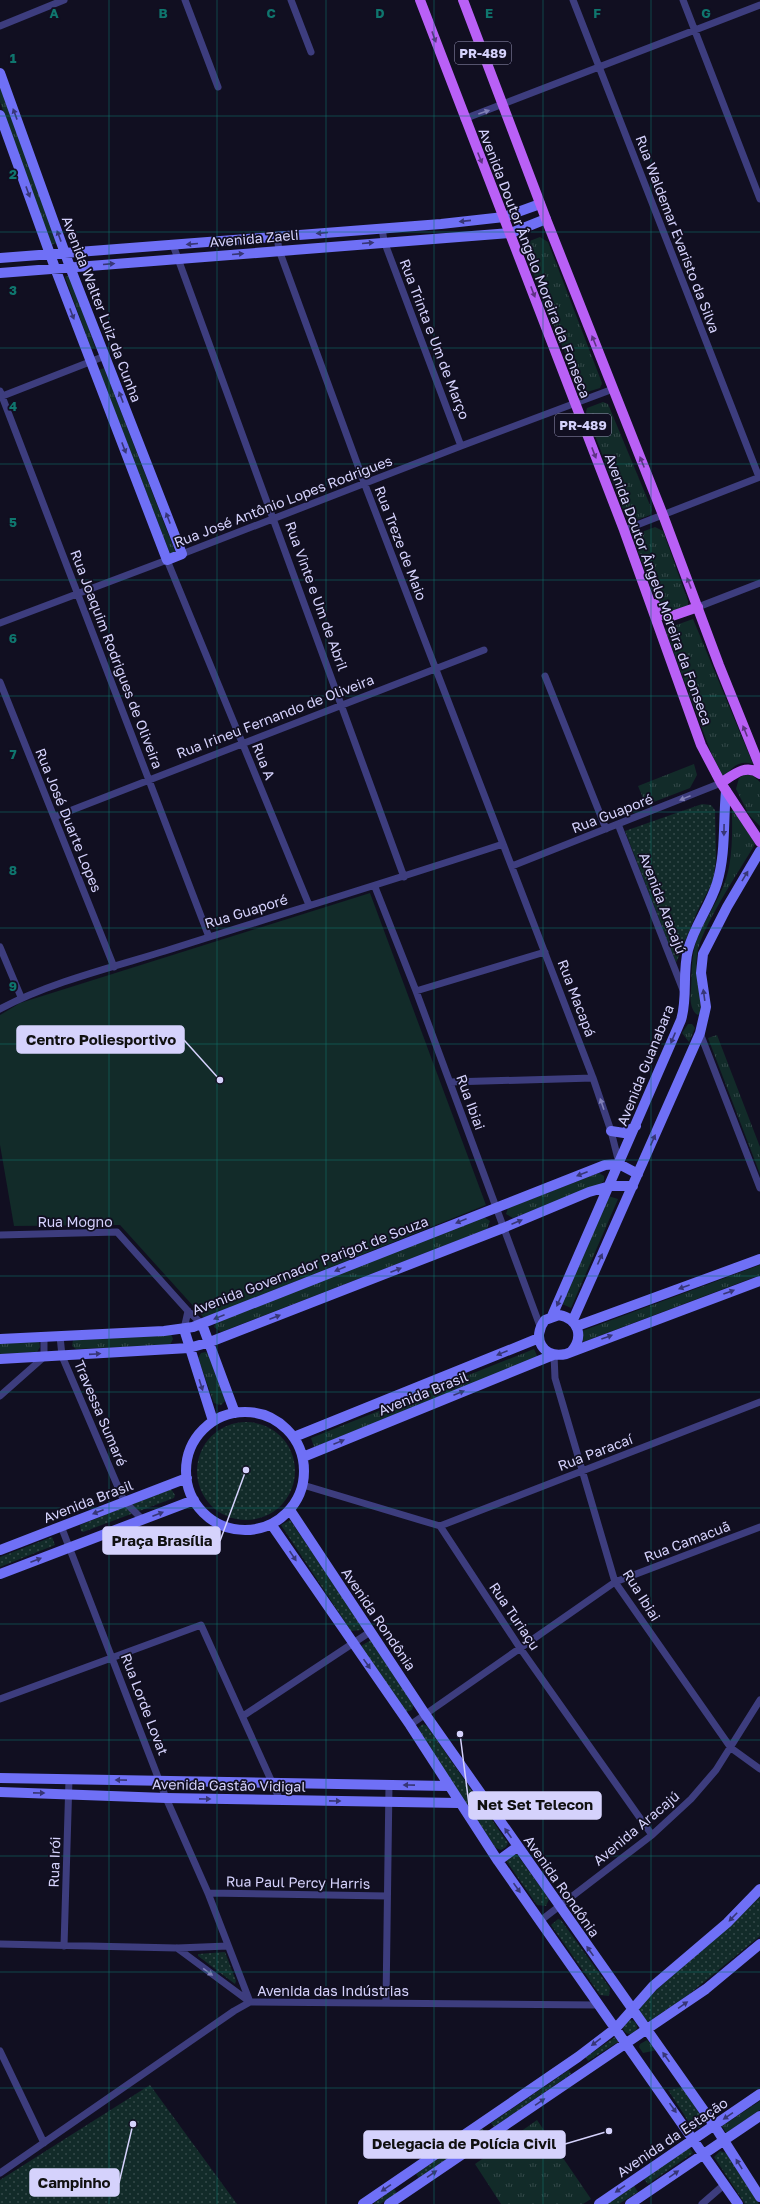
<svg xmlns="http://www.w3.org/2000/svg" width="760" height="2204" viewBox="0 0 760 2204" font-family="'Golos Text',sans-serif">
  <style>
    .grass { fill: url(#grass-tufts) }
    .park { fill: url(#park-dots) }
    .pitch { fill: #122b29 }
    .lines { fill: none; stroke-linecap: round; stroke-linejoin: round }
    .street { stroke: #3d3d7e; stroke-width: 7 }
    .secondary { stroke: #6f70f6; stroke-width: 10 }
    .primary { stroke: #b960f6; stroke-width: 10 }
    .oneway { fill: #5d3381 }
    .oneway2 { fill: #8180b7 }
    .oneway3 { fill: #373676 }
    .grid { fill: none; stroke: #0f766e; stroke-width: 1; stroke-opacity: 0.55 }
    .labels { text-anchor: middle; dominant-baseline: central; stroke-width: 3.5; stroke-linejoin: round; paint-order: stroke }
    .shield { fill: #110f21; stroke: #9a98ba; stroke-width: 1 }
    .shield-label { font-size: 13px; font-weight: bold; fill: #d5d2fc }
    .street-label { font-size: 14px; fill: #d5d2fc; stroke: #110f21 }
    .grid-label { font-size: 13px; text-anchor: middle; font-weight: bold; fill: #0f766e; stroke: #110f21; stroke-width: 3.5; stroke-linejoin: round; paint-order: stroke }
    .leader { fill: none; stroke: #d5d2fc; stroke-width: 1.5 }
    .callout-dot { fill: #d5d2fc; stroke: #110f21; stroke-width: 1.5 }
    .callout { fill: #d5d2fc; stroke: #d5d2fc; stroke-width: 1.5 }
    .callout-label { font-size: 15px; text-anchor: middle; font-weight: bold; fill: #111 }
  </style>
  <defs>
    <pattern id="grass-tufts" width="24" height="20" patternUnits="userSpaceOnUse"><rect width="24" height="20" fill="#122b29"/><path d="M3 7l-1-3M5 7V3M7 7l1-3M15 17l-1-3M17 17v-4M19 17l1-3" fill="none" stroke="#344949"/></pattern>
    <pattern id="park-dots" width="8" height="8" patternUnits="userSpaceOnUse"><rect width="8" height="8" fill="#122b29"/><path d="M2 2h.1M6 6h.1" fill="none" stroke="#344949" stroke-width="1.8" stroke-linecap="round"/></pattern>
  </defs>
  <rect width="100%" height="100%" fill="#110f21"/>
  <!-- grass -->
  <path class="grass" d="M0 86 57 243 51 245 0 102Z
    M540 237 548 242 602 383 600 388 584 393 580 391 524 250 527 242Z
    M70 275 95 347 91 348 65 277Z
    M104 368 176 554 171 556 99 370Z
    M603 402 608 404 652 510 650 515 637 520H629L626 517 586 412 587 408Z
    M655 527 663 531 688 601V608L665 613 651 588 633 538 634 535Z
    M693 619 753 764C739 760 731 767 724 779L710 750 665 629Z
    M694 764 697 775 690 788 646 805 638 786Z
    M745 774 753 776 760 782V826L749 815 736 789 739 778Z
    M732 806 755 844C740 870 700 929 697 955 694 975 703 994 700 1013L698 1015C690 1011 690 998 691 990 692 972 691 956 697 939 707 914 724 894 729 867 733 847 732 826 732 806Z
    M688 1024H692L695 1028 689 1042 682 1033Z
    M717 1035 760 1147V1174L708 1038Z
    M599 1173 604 1176V1181L597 1187 513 1218 506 1214 508 1208Z
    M608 1196 618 1199 571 1308 560 1303Z
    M484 1217 490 1221 487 1229 221 1332 214 1327 216 1321Z
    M760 1265V1275L583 1342 582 1331Z
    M171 1334 173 1339 170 1345 76 1349 72 1346 73 1340Z
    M39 1341 40 1347 37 1352 0 1354V1342Z
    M534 1349 538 1358 314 1447 311 1438Z
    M206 1352 209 1355 226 1400 221 1405 214 1403 198 1358 201 1353Z
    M647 2040 657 2050 643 2053 639 2047 640 2044Z
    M760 2101V2110L726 2133 722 2126Z
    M537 2120 591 2199 583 2204H501L475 2164Z"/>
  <!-- park -->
  <path class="park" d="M702 804 711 805 715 810 716 859 713 881 697 912 676 963 625 831Z
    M197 1471a49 49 0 1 1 98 0a49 49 0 1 1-98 0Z
    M171 1489 175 1495 174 1498 83 1532 81 1531 80 1525Z
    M290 1520 362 1626 361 1630 351 1631 281 1525Z
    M52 1537 55 1545 0 1567V1557Z
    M371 1640 414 1703 412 1710 406 1712 361 1646Z
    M423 1724 427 1726 508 1843 506 1847 501 1850 496 1848 416 1732 418 1728Z
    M516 1853 549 1899 546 1906 537 1905 507 1862 506 1859Z
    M760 1897V1936L688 1995 648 2022 637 2009C676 1970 720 1936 760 1897Z
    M558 1919 561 1920 610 1988 609 1996 600 1995 551 1925Z
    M225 1952 236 1981 235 1984 198 1956V1954Z
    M623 2027a7 7 0 1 1 14 0a7 7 0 1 1-14 0Z
    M615 2037 618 2042 588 2061 586 2057Z
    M569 2070 571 2074 494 2127 491 2123Z
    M150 2085 237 2204H0V2180Z
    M683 2088 704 2120 700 2128 692 2127 668 2090Z
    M482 2128 486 2133 419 2178 416 2174Z
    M689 2147 693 2153 648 2184 643 2178Z
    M720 2151 726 2153 759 2204H745L714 2157Z
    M634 2186 638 2192 619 2204H607Z
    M394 2189 397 2193 380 2204H375L374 2203Z"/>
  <!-- pitch -->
  <path class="pitch" d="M370 893 486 1205 204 1318 120 1225 14 1226 0 1145V1015L20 1003Z"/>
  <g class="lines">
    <!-- street -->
    <path class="street" d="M185 0 218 87
      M291 0 311 52
      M573 0 759 477
      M683 0 760 199
      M0 26 64 0
      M464 119 760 5
      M382 228 384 241 461 446
      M277 237 279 250 365 485 593 1078 611 1131 619 1163
      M173 245 404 877
      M0 391 209 937
      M0 397 105 356
      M624 530 760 477
      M182 554 461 446 613 389
      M698 607 760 583
      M0 623 167 560 309 905
      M545 676 606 829
      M0 682 114 967
      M54 817 484 650
      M618 824 683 990
      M512 866 721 783
      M375 887 416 991 540 1326
      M0 947 21 997
      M416 991 545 952
      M0 1009C48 983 113 967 165 951 278 915 391 881 503 844
      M700 1033 760 1188
      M450 1082 593 1078
      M0 1235 117 1232 188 1311 202 1324
      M184 1329 188 1311
      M60 1336 62 1356 124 1501 142 1519
      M554 1355 555 1378 615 1582 731 1748 760 1769
      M0 1396 44 1357V1337
      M303 1485 440 1526 520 1648 652 1835
      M61 1526 166 1798 208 1893 250 2002
      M440 1526 760 1402
      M0 1699 201 1625 280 1800
      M243 1716 370 1632
      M410 1725 615 1582 760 1527
      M208 1893 387 1896
      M540 1921 652 1835 691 1799 716 1770 760 1700
      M0 1944 177 1948 228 1946
      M64 1946 69 1779
      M177 1948 250 2002
      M386 2002 389 1784
      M0 2051 44 2143
      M0 2173 234 2011 250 2002 599 2005
      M702 2204 725 2184"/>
    <!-- secondary -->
    <path class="secondary" d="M0 73 70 267 182 554 167 560 55 268 0 115
      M0 258 441 224 504 217 540 204
      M0 273 511 233 546 219
      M611 1131 624 1133 636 1126
      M552 1316 681 1020C688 998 682 973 688 950 694 926 710 906 717 883 726 853 723 822 726 791
      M573 1320 700 1033 706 1007 701 973 703 954 727 907 760 851
      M202 1324 235 1413
      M577 1326 760 1259
      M184 1329 213 1421
      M0 1339 164 1331 193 1327 605 1165 619 1164 638 1174
      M571 1352C584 1337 579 1319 559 1315L545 1320C531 1338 543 1359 566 1354L760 1281
      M0 1359 189 1348 210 1342 503 1228 589 1192 610 1186H633
      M186 1471a59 59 0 1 1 118 0a59 59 0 1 1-118 0Z
      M294 1437 539 1338
      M303 1457 553 1355
      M290 1510 425 1714 714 2125 760 2197
      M271 1524 410 1725 498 1861 738 2204
      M0 1550 187 1478
      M0 1574 194 1500
      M0 1778 448 1786
      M0 1792 166 1798 458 1803
      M498 1861 517 1847
      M363 2204 578 2057 616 2028 653 1986 727 1923 760 1889
      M389 2204 706 1989 760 1944
      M599 2204 760 2094
      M630 2204 760 2116"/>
    <!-- primary -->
    <path class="primary" d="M420 0 624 530 701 745 721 783 760 842
      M463 0 546 219 663 515 719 665 760 767
      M655 604 660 614 669 617 698 607
      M721 783C733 775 746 763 760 774"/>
  </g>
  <!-- one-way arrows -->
  <defs><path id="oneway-solid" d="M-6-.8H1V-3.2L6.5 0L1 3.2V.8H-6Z"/></defs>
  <g class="oneway">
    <use href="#oneway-solid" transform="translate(434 37) rotate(70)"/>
    <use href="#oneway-solid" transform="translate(480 158) rotate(68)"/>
    <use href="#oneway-solid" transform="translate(533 292) rotate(69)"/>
    <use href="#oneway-solid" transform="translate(594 341) rotate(-112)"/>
    <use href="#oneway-solid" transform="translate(594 453) rotate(69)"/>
    <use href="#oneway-solid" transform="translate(642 462) rotate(-112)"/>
    <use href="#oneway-solid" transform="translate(689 583) rotate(-111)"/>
    <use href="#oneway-solid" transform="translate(745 731) rotate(-112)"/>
  </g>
  <g class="oneway2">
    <use href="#oneway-solid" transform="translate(484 112) rotate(-19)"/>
    <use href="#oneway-solid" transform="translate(685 798) rotate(158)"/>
    <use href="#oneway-solid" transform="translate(602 1104) rotate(-109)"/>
    <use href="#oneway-solid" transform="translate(208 1972) rotate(36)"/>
  </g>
  <g class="oneway3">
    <use href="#oneway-solid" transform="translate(15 114) rotate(-110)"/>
    <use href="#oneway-solid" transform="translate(28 192) rotate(70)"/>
    <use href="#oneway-solid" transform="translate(465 221) rotate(174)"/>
    <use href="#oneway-solid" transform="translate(322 233) rotate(175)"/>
    <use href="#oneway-solid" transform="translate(59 236) rotate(-110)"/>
    <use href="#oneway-solid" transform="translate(368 243) rotate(-5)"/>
    <use href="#oneway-solid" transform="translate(192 244) rotate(175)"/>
    <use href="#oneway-solid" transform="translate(238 254) rotate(-5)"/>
    <use href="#oneway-solid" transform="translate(109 264) rotate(-5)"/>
    <use href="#oneway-solid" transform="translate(72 314) rotate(69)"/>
    <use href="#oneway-solid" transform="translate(121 397) rotate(-111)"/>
    <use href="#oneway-solid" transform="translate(124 448) rotate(69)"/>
    <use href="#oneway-solid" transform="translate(168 518) rotate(-111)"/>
    <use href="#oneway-solid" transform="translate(724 830) rotate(91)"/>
    <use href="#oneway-solid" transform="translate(745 876) rotate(-59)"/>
    <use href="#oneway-solid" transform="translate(704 995) rotate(-98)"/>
    <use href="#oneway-solid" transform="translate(673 1038) rotate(113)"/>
    <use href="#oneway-solid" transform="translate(653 1140) rotate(-66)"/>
    <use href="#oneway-solid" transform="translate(582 1174) rotate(159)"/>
    <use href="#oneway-solid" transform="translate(461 1221) rotate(158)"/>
    <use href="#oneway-solid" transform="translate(517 1222) rotate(-23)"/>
    <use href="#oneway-solid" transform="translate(600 1259) rotate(-66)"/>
    <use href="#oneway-solid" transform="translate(340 1269) rotate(158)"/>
    <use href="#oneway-solid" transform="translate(396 1270) rotate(-21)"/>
    <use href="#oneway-solid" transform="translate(684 1287) rotate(160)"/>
    <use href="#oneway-solid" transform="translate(729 1292) rotate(-20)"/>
    <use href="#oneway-solid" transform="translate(559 1301) rotate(114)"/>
    <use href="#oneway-solid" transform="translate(219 1317) rotate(158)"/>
    <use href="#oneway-solid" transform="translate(275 1317) rotate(-21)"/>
    <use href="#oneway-solid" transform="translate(607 1337) rotate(-20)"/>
    <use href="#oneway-solid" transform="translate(502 1353) rotate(158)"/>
    <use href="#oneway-solid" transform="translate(95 1354) rotate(-4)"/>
    <use href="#oneway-solid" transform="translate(201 1385) rotate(72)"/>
    <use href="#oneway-solid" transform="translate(459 1393) rotate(-22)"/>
    <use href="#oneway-solid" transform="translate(339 1442) rotate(-22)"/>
    <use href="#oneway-solid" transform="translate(98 1512) rotate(159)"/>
    <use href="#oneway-solid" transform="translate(158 1514) rotate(-21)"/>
    <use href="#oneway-solid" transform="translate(293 1556) rotate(56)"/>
    <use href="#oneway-solid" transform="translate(36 1560) rotate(-21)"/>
    <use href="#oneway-solid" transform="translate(367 1664) rotate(55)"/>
    <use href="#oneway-solid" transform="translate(121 1780) rotate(-179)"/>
    <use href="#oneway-solid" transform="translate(409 1785) rotate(-179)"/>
    <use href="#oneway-solid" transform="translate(39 1793) rotate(1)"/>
    <use href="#oneway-solid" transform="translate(205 1799) rotate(1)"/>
    <use href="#oneway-solid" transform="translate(335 1801) rotate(1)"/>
    <use href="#oneway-solid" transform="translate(508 1833) rotate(-125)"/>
    <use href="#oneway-solid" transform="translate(517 1888) rotate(55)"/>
    <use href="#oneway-solid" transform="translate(733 1917) rotate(134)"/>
    <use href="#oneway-solid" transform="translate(590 1951) rotate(-125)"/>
    <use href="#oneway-solid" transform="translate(683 2005) rotate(-35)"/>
    <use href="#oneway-solid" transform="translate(596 2042) rotate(143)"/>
    <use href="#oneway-solid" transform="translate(666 2057) rotate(-125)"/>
    <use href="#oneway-solid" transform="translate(540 2102) rotate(-34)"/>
    <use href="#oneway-solid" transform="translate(673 2108) rotate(55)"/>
    <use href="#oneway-solid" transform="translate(728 2116) rotate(146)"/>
    <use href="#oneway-solid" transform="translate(739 2164) rotate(-122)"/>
    <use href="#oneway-solid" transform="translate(432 2174) rotate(-34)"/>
    <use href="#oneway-solid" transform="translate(674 2174) rotate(-35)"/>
    <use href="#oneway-solid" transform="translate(386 2188) rotate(146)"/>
    <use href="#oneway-solid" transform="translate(620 2189) rotate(146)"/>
  </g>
  <!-- grid -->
  <path class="grid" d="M109 0V2204M217 0V2204M326 0V2204M434 0V2204M543 0V2204M651 0V2204M0 116H760M0 232H760M0 348H760M0 464H760M0 580H760M0 696H760M0 812H760M0 928H760M0 1044H760M0 1160H760M0 1276H760M0 1392H760M0 1508H760M0 1624H760M0 1740H760M0 1856H760M0 1972H760M0 2088H760"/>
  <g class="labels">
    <!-- shield labels -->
    <g class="shield">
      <rect x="455" y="42" width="56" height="22" rx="3"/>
      <rect x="555" y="414" width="56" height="22" rx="3"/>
    </g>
    <g class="shield-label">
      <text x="483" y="53">PR-489</text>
      <text x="583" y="425">PR-489</text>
    </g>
    <!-- street labels -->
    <g class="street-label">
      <text transform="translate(678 234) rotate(69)">Rua Waldemar Evaristo da Silva</text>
      <text transform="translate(254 238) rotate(-5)">Avenida Zaeli</text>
      <text transform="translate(535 263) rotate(69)">Avenida Doutor Ângelo Moreira da Fonseca</text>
      <text transform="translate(102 309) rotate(69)">Avenida Walter Luiz da Cunha</text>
      <text transform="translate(435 339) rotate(69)">Rua Trinta e Um de Março</text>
      <text transform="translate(283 501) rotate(-21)">Rua José Antônio Lopes Rodrigues</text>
      <text transform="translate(401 543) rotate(69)">Rua Treze de Maio</text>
      <text transform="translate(659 589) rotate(70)">Avenida Doutor Ângelo Moreira da Fonseca</text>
      <text transform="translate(317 596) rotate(70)">Rua Vinte e Um de Abril</text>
      <text transform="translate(117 659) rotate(69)">Rua Joaquim Rodrigues de Oliveira</text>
      <text transform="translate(275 716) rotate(-21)">Rua Irineu Fernando de Oliveira</text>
      <text transform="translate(264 761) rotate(68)">Rua A</text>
      <text transform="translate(612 813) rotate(-21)">Rua Guaporé</text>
      <text transform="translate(69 820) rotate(68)">Rua José Duarte Lopes</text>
      <text transform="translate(663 903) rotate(69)">Avenida Aracajú</text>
      <text transform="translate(246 911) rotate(-17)">Rua Guaporé</text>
      <text transform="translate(577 998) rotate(69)">Rua Macapá</text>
      <text transform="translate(645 1065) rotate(-68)">Avenida Guanabara</text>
      <text transform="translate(471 1102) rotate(70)">Rua Ibiai</text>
      <text x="75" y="1221">Rua Mogno</text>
      <text transform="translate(310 1265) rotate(-21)">Avenida Governador Parigot de Souza</text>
      <text transform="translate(423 1393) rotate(-22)">Avenida Brasil</text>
      <text transform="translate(101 1413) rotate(67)">Travessa Sumaré</text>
      <text transform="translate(595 1452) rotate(-21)">Rua Paracaí</text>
      <text transform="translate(88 1501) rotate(-21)">Avenida Brasil</text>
      <text transform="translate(687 1541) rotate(-21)">Rua Camacuã</text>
      <text transform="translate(642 1595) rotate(58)">Rua Ibiai</text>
      <text transform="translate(515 1616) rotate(56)">Rua Turiaçu</text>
      <text transform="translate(379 1619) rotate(56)">Avenida Rondônia</text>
      <text transform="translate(145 1704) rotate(69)">Rua Lorde Lovat</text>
      <text transform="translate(229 1785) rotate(1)">Avenida Gastão Vidigal</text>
      <text transform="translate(636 1828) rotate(-40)">Avenida Aracajú</text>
      <text transform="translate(54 1862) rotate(-88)">Rua Irói</text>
      <text transform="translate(298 1882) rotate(1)">Rua Paul Percy Harris</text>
      <text transform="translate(562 1886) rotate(55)">Avenida Rondônia</text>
      <text x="333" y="1990">Avenida das Indústrias</text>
      <text transform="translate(672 2137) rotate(-34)">Avenida da Estação</text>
    </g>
  </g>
  <g class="grid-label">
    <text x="54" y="18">A</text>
    <text x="163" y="18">B</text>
    <text x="271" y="18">C</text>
    <text x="380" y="18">D</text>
    <text x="489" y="18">E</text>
    <text x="597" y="18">F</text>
    <text x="706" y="18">G</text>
    <text x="13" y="63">1</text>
    <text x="13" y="179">2</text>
    <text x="13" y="295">3</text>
    <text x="13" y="411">4</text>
    <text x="13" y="527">5</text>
    <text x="13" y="643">6</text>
    <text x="13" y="759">7</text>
    <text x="13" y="875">8</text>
    <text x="13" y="991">9</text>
  </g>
  <!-- callouts -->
  <path class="leader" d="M220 1080L184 1040M246 1470L220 1541M460 1734L469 1805M609 2131L565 2144M133 2124L119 2183"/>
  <g class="callout-dot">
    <circle cx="220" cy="1080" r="4"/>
    <circle cx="246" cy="1470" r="4"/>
    <circle cx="460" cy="1734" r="4"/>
    <circle cx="609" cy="2131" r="4"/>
    <circle cx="133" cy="2124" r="4"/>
  </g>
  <g class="callout">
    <rect x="17" y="1026" width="167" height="27" rx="4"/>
    <rect x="103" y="1527" width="117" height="27" rx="4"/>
    <rect x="469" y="1792" width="132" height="27" rx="4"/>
    <rect x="364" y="2131" width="201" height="27" rx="4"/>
    <rect x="30" y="2169" width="89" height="27" rx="4"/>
  </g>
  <g class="callout-label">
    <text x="101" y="1045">Centro Poliesportivo</text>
    <text x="162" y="1546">Praça Brasília</text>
    <text x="535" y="1810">Net Set Telecon</text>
    <text x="464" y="2149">Delegacia de Polícia Civil</text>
    <text x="74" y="2188">Campinho</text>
  </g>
</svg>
